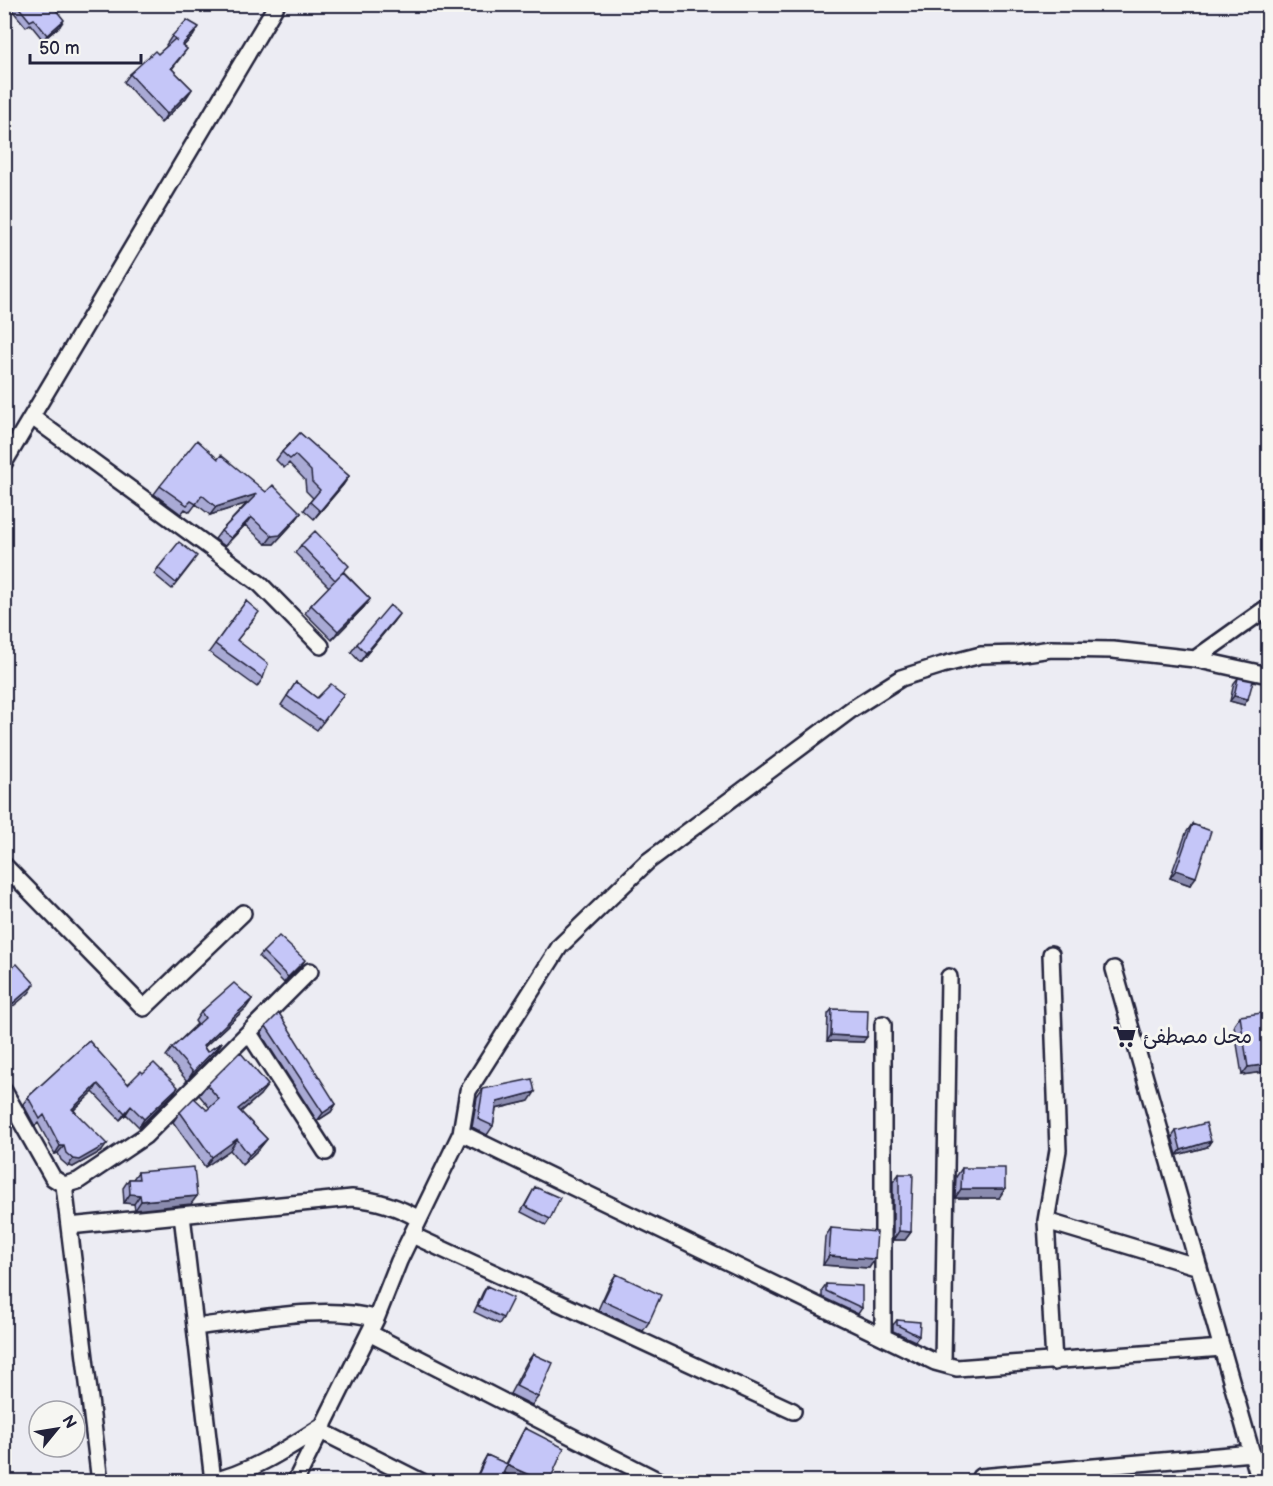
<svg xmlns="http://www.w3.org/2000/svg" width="1273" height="1486" viewBox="0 0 1273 1486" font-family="'Balsamiq Sans','Playpen Sans Arabic',sans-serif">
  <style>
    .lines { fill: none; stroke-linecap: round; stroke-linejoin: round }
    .minor-casing { stroke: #22223b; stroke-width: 20 }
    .minor { stroke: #f6f6f2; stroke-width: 15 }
    .wall { fill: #a9aad5; stroke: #22223b; stroke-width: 1.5 }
    .shaded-wall { fill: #8a8bae; stroke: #22223b; stroke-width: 1.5 }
    .building { fill: #c5c6f8; stroke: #22223b; stroke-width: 1.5 }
    .labels { text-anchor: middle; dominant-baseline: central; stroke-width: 6; stroke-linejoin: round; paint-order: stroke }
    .poi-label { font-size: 20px; fill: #22223b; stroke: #f6f6f2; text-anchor: start }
  </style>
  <rect width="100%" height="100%" fill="#ececf3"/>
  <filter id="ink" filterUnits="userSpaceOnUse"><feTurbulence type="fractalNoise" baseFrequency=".0167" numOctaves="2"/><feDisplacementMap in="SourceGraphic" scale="12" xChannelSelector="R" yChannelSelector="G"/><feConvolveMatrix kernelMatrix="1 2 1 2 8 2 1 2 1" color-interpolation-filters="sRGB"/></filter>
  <g filter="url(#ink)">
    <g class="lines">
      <defs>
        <path id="minor" d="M32 417 260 584 321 646
          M4 463 277 4
          M1195 659 1268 607
          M4 865 144 1008 243 913
          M1051 954 1058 1150 1046 1221 1054 1362
          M1114 969 1260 1482
          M249 1033 326 1152
          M4 1091 53 1178 64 1185 78 1181 145 1136 310 971
          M461 1133 935 1362 957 1368 1222 1348
          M64 1185 100 1482
          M182 1215 213 1481
          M1046 1221 1199 1267
          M69 1226 352 1198C377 1200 397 1206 419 1219
          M412 1235 793 1411
          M195 1327C247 1321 327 1303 376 1319
          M369 1333 659 1481
          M883 1337V1024
          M943 1364 949 977
          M321 1431 422 1482
          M980 1477 1252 1453
          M209 1482C251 1473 288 1448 324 1425
          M295 1482 376 1319 399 1261 461 1133 468 1091 560 946 647 862 852 709 901 678 942 665 981 655 1017 654 1051 649 1113 650 1195 659 1268 675"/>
      </defs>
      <!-- minor casing -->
      <use href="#minor" class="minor-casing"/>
      <!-- minor -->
      <use href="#minor" class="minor"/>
    </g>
    <!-- wall -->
    <path class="wall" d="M7 4H36L60 26 43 40 30 24 26 27Z
      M172 36H193L183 46 187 49 172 69 192 89 186 98 161 123 124 82 130 74 158 54 167 46 166 45Z
      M300 433 349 476 343 485 314 519 304 510 313 498 306 491 305 480 289 463 284 468 276 460 282 452Z
      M218 459 266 492 301 513 295 521 274 544H266L245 525 225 546 215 539 221 531 247 503 210 515 196 504 190 512 185 509 181 514 154 494 160 486Z
      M301 545 345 573 370 599 364 607 332 640 305 613 311 605 329 587 295 553Z
      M193 562 172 589 154 574 158 568Z
      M246 601 253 620 237 640 263 678 257 687 209 652Z
      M399 614 393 622 360 662 351 652 357 644Z
      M1238 678 1244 705 1230 701 1234 683Z
      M296 682 317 698 344 694 317 730 281 705Z
      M1192 824 1190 885 1170 878 1186 833Z
      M263 952 301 966 284 983 259 957Z
      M252 999 246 1008 204 1047 207 1052 222 1042 216 1051 187 1081 166 1056 172 1048 197 1024 195 1021 201 1012Z
      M832 1009 863 1042 827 1041 828 1014Z
      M1240 1016 1269 1071 1242 1075 1234 1025Z
      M266 1026 336 1104 331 1112 317 1121 261 1034Z
      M89 1041 128 1084 143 1073 173 1094 139 1127 126 1114 120 1120 93 1092 74 1110 102 1151 73 1167 68 1166 61 1160 58 1153 55 1154 38 1123 35 1126 23 1104 28 1097Z
      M207 1085 260 1095 241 1112 267 1139 259 1149 242 1165 230 1150 205 1167 173 1122 180 1112 207 1110 210 1108 199 1095Z
      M483 1089 529 1101 496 1109 493 1126 487 1135 472 1127 477 1098Z
      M1176 1131 1211 1141 1207 1147 1177 1155 1172 1137Z
      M962 1168 999 1198H955L956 1177Z
      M138 1172 191 1204 135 1210 134 1204 124 1203 123 1188 129 1179H133Z
      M899 1174 911 1232 905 1240H893V1182Z
      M535 1187 550 1219 546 1225 521 1212Z
      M831 1228 875 1259 869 1268 823 1265 825 1237Z
      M616 1274 649 1322 643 1331 598 1310 610 1283Z
      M826 1284 862 1308 858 1314 822 1297V1290Z
      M487 1286 503 1318 499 1324 474 1312 483 1292Z
      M897 1320 919 1336 915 1341 893 1331V1325Z
      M533 1354 538 1397 532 1405 510 1394 527 1362Z
      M525 1428 549 1482H524L503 1473 499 1482H474L483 1462 487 1455 506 1464 521 1435Z"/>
    <!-- shaded-wall -->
    <path class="shaded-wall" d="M64 20 60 26 43 40 47 35Z
      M199 27 193 36 176 54 182 45Z
      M192 89 186 98 161 123 167 114Z
      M349 476 343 485 314 519 320 511Z
      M257 494 251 502 210 515 216 507Z
      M301 513 295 521 274 544H266L272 536Z
      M251 517 245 525 225 546 231 538Z
      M370 599 364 607 332 640 338 631Z
      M399 614 393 622 360 662 366 653Z
      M1234 696 1248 699 1244 705 1230 701Z
      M1176 870 1196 877 1190 885 1170 878Z
      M305 960 301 966 284 983 288 977Z
      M35 984 29 993 4 1014V1011Z
      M252 999 246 1008 197 1054 203 1046Z
      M831 1035 867 1037 863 1042 827 1041Z
      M222 1042 216 1051 187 1081 193 1072Z
      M1269 1064V1071L1242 1075 1248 1067Z
      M98 1084 93 1092 67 1116 72 1109Z
      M268 1085 260 1095 231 1120 238 1109Z
      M178 1087 173 1094 139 1127 144 1119Z
      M535 1092 529 1101 491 1110 497 1102Z
      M336 1104 331 1112 317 1121 323 1113Z
      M131 1106 126 1114 120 1120 125 1113Z
      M237 1139 230 1150 205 1167 212 1157Z
      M267 1139 259 1149 242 1165 249 1155Z
      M1211 1141 1207 1147 1177 1155 1181 1150Z
      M107 1144 102 1151 73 1167 68 1166 73 1159Z
      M60 1146H64L58 1153 55 1154Z
      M961 1189H1005L999 1198H955Z
      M130 1194 140 1195 134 1204 124 1203Z
      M197 1196 191 1204 135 1210 141 1201Z
      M899 1231 911 1232 905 1240H893Z
      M829 1256 875 1259 869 1268 823 1265Z
      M507 1465 545 1482H524L502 1472Z"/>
    <!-- building -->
    <path class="building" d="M16 4H36L38 7 42 4H51L64 20 47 35 34 19 30 21Z
      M187 20 199 27 182 45 187 49 171 68 192 89 167 114 130 74 155 51 158 54 175 39 177 41 172 36Z
      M300 433 349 476 320 511 310 502 320 490 312 482 311 471 295 455 290 459 282 452Z
      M197 440 218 459 221 455 266 492 273 485 301 513 280 535 272 536 251 517 231 538 221 531 257 494 216 507 202 495 196 504 191 501 187 505 160 486Z
      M315 531 349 566 335 580 301 545Z
      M179 542 197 556 176 583 158 568Z
      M343 572 370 599 338 631 311 605Z
      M246 601 259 612 237 640 268 664 263 678 215 644Z
      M390 605 399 614 366 653 357 644Z
      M1238 678 1253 681 1248 699 1234 696Z
      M296 682 317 698 331 684 344 694 323 722 287 696Z
      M1192 824 1211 831 1196 877 1176 870Z
      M279 936 305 960 288 977 263 952Z
      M17 964 35 984 4 1011V974Z
      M234 983 252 999 203 1046 207 1052 222 1042 193 1072 172 1048 205 1018 201 1012Z
      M832 1009 868 1010 867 1037 831 1035Z
      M1269 1012V1064L1248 1067 1240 1016Z
      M279 1013 336 1104 323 1113 266 1026Z
      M89 1041 128 1084 141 1071 143 1073 154 1063 178 1087 144 1119 131 1106 125 1113 98 1084 72 1109 107 1144 79 1160 73 1159 66 1153 64 1146H60L44 1115 40 1119 28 1097Z
      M240 1052 268 1085 238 1109 267 1139 249 1155 237 1139 212 1157 180 1112 194 1098 207 1110 219 1099 207 1085Z
      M532 1079 535 1092 497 1102 493 1126 478 1119 483 1089Z
      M1206 1123 1211 1141 1181 1150 1176 1131Z
      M194 1167 197 1196 141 1201 140 1195 130 1194 129 1179H139L138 1172Z
      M962 1168H1005V1189H961Z
      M899 1174H913L911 1232 899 1231Z
      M535 1187 560 1198 550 1219 525 1206Z
      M831 1228 877 1232 875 1259 829 1256Z
      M616 1274 661 1295 649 1322 603 1301Z
      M826 1284 862 1286V1308L826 1291Z
      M487 1286 513 1298 503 1318 478 1306Z
      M897 1320 920 1322 919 1336 897 1325Z
      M533 1354 553 1363 538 1397 516 1386Z
      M525 1428 564 1448 549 1482H545L507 1465 499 1482H475L487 1455 507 1464Z"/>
  </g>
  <!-- icons -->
  <defs>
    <symbol id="supermarket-bare" viewBox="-9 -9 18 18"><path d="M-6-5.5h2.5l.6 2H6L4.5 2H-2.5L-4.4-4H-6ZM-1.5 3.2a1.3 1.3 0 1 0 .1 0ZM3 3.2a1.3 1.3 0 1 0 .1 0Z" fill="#22223b" stroke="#f6f6f2" stroke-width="2.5" paint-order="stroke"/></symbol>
  </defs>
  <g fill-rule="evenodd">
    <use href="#supermarket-bare" x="1108" y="1020" width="33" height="33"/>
  </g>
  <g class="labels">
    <!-- poi labels -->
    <g class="poi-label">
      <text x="1143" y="1037">محل مصطفئ</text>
    </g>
  </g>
  <!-- margin -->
  <rect width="1273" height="1486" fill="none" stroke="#f6f6f2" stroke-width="24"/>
  <rect x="12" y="12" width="1249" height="1462" fill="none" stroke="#22223b" stroke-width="2" filter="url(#ink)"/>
  <!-- north arrow -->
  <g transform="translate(57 1429) rotate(60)"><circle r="28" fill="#f6f6f2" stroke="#a1a1a9" stroke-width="1.5"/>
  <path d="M0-4.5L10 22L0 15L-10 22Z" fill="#22223b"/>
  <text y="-9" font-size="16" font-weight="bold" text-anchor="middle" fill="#22223b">N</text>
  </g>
  <!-- scale -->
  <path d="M30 54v9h111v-9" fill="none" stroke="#22223b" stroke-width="3"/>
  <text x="39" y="54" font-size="18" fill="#22223b" stroke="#f6f6f2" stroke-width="4.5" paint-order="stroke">50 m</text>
</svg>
